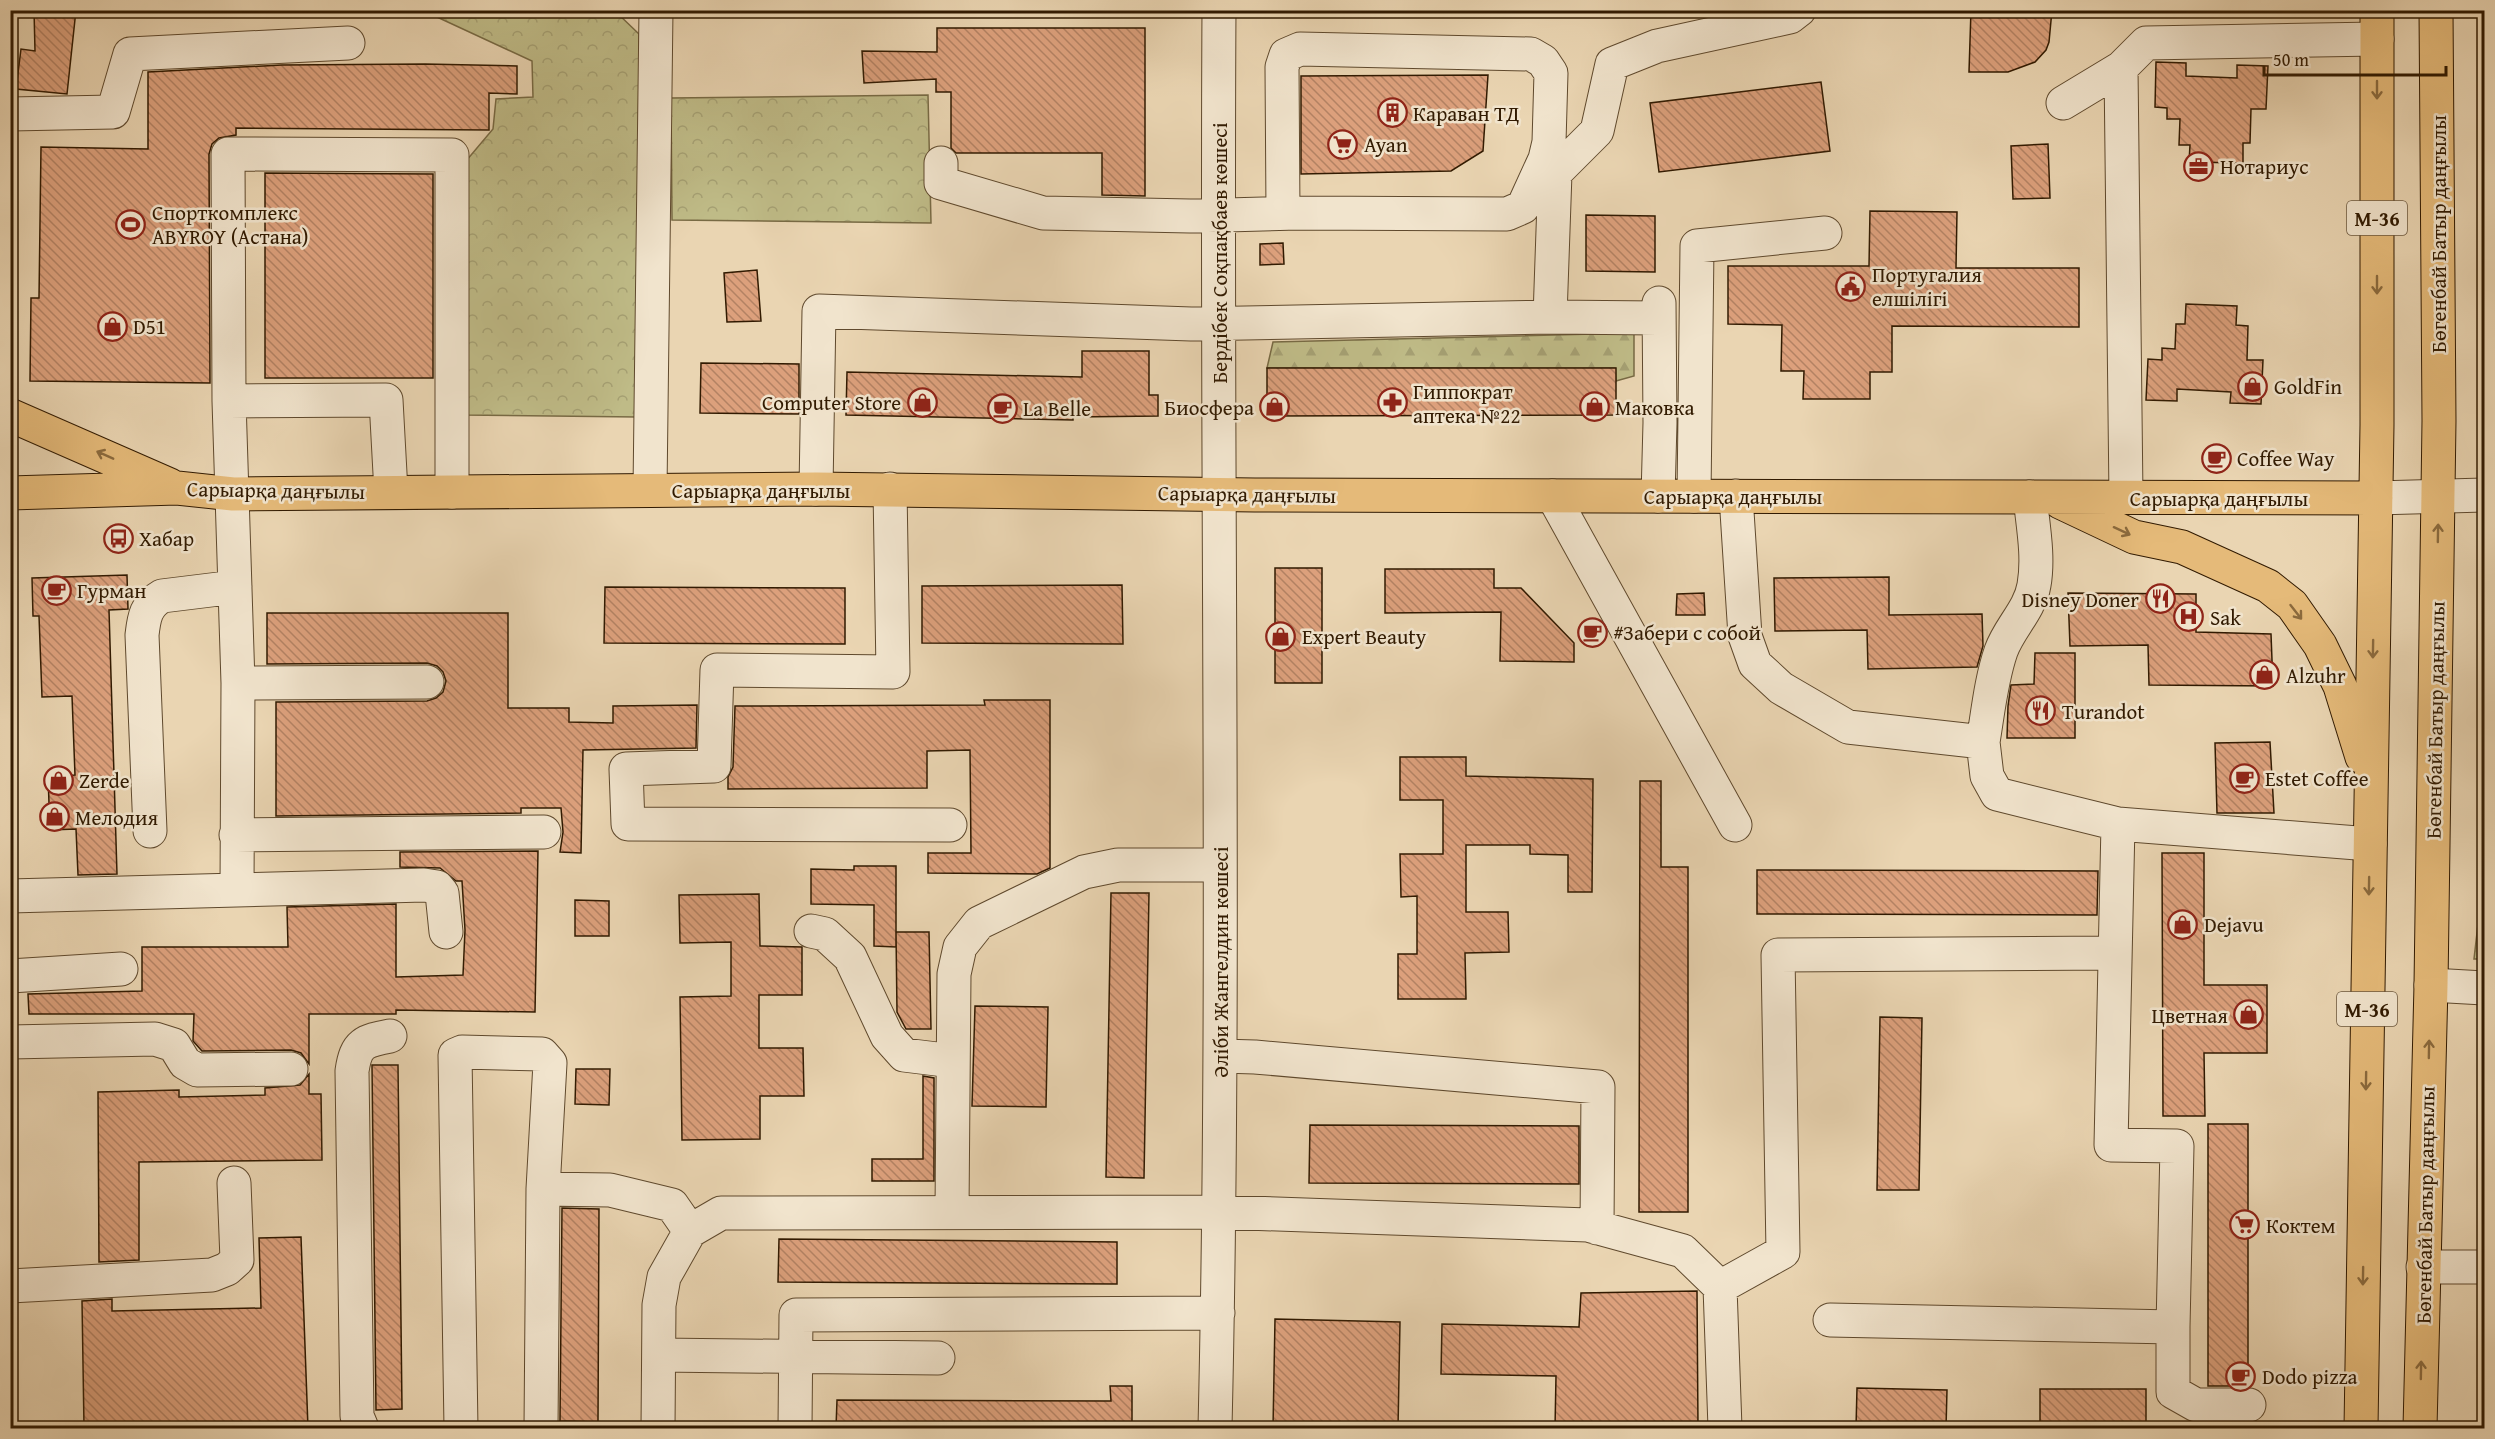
<svg xmlns="http://www.w3.org/2000/svg" width="2495" height="1439" viewBox="0 0 2495 1439" font-family="'Gentium Book Plus',serif">
  <style>
    .grass { fill: url(#grass-dots); stroke: #786a44; stroke-width: 1.5 }
    .forest { fill: url(#forest-firs); stroke: #786a44; stroke-width: 1.5 }
    .park { fill: url(#park-crowns); stroke: #786a44; stroke-width: 1.5 }
    .building { fill: url(#building-back-hatch); stroke: #311a01; stroke-width: 1.5 }
    .lines { fill: none; stroke-linecap: round; stroke-linejoin: round }
    .minor-casing { stroke: #5f492d; stroke-width: 35 }
    .major-casing { stroke: #311a01; stroke-width: 35 }
    .minor { stroke: #f1e4cd; stroke-width: 33 }
    .major { stroke: #e5ba79; stroke-width: 33 }
    .oneway { stroke: #8b6a3d }
    .labels { text-anchor: middle; dominant-baseline: central; stroke-width: 5; stroke-linejoin: round; paint-order: stroke }
    .shield { fill: #f1e4cd; stroke: #6b573e; stroke-width: 1.5 }
    .shield-label { font-size: 20px; font-weight: bold; fill: #311a01 }
    .poi-label { font-size: 21px; fill: #311a01; stroke: #f1e4cd; text-anchor: start }
    .street-label { font-size: 21px; fill: #311a01; stroke: #f1e4cd }
  </style>
  <defs>
    <pattern id="grass-dots" width="8" height="8" patternUnits="userSpaceOnUse" patternTransform="scale(1.5)"><rect width="8" height="8" fill="#bfbb87"/><path d="M2 2h.1M6 6h.1" fill="none" stroke="#a5a073" stroke-width="1.8" stroke-linecap="round"/></pattern>
    <pattern id="forest-firs" width="22" height="20" patternUnits="userSpaceOnUse" patternTransform="scale(1.5)"><rect width="22" height="20" fill="#bfbb87"/><path d="M5 1l3.5 6h-7zM16 11l3.5 6h-7z" fill="#a5a073"/></pattern>
    <pattern id="park-crowns" width="20" height="18" patternUnits="userSpaceOnUse" patternTransform="scale(1.5)"><rect width="20" height="18" fill="#bfbb87"/><path d="M2 6a3 3 0 1 1 6 0M12 15a3 3 0 1 1 6 0" fill="none" stroke="#a5a073"/></pattern>
    <pattern id="building-back-hatch" width="6" height="6" patternUnits="userSpaceOnUse" patternTransform="scale(1.5)"><rect width="6" height="6" fill="#dca07c"/><path d="M-1 5l2 2M0 0l6 6M5-1l2 2" fill="none" stroke="#b38263"/></pattern>
  </defs>
  <rect width="100%" height="100%" fill="#ead5b2"/>
  <filter id="stains"><feTurbulence type="fractalNoise" baseFrequency=".00333" numOctaves="4"/><feColorMatrix values="0 0 0 0 .2 0 0 0 0 .09 0 0 0 0 .02 0 0 0 .5 -.17"/></filter>
  <radialGradient id="worn" r=".72"><stop offset=".6" stop-color="#630" stop-opacity="0"/><stop offset="1" stop-color="#630" stop-opacity=".3"/></radialGradient>
  <!-- grass -->
  <path class="grass" d="M2480 38 2484 41V125H2482Z
    M2478 307 2484 311V426H2481Z
    M2484 872V959H2474Z
    M2484 1000V1251H2482Z
    M2483 1281 2484 1428H2479Z"/>
  <!-- forest -->
  <path class="forest" d="M1634 333V376L1616 381 1615 368H1267L1273 342Z"/>
  <!-- park -->
  <path class="park" d="M424 11H615L639 34 637 417 463 415 466 161 493 129 496 99 533 97 532 61Z
    M928 95 931 223 672 220 671 98Z"/>
  <!-- building -->
  <path class="building" d="M34 10H76L67 94 16 89 21 49 35 51Z
    M1971 10H2052L2049 42 2046 50 2035 62 2008 72H1969Z
    M937 28H1145V196L1102 195V153H956L951 148V92H936V79L864 83 862 51 937 52Z
    M2156 62 2186 63V76L2237 78V65L2268 66 2266 109H2251L2250 143H2243V163L2189 162 2190 145H2179L2180 119H2167V108L2155 107Z
    M425 64 517 66V94L489 93V130L236 128V135L219 138 212 144 209 154 210 383 30 381 31 298H39L41 147 148 149V72L282 65Z
    M1488 75 1483 151 1451 171 1301 174V76Z
    M1821 82 1830 151 1659 172 1650 103Z
    M2048 144 2050 198 2013 199 2011 146Z
    M265 173 433 174V378H265Z
    M1870 211 1957 212 1956 268H2079V327L1892 326V372H1870V399H1803L1804 371H1781L1782 325 1728 324V266H1869Z
    M1586 215 1655 216V272L1586 271Z
    M1283 243 1284 264 1260 265V244Z
    M757 270 761 321 727 322 724 273Z
    M2186 304 2237 306 2236 325 2248 326 2247 360H2263L2261 404 2230 403 2231 392 2177 389V401L2146 400 2148 359 2162 360V348L2175 349 2176 324H2185Z
    M1082 351H1149V395H1158V416L1073 417V420L846 415 847 372 1082 377Z
    M701 363 799 364V414L700 413Z
    M1267 368H1616V415L1267 416Z
    M1275 568H1322V683H1275Z
    M1385 569H1494V588H1521L1574 643V662L1500 661 1501 612 1385 613Z
    M127 575 128 609 109 610 117 874 78 875 76 829 50 830 48 776 75 775 72 696 42 697 39 616H33L32 578Z
    M1889 577V615L1982 614 1983 646 1977 667 1868 669 1867 630 1775 631 1774 578Z
    M1122 585 1123 644 922 643V586Z
    M605 587 845 588V644L604 643Z
    M1704 593 1705 615H1676L1677 594Z
    M2068 593 2196 594V632L2271 634 2273 686 2149 685 2148 645 2070 646Z
    M267 613H508V708H569V722L613 723V706L697 705 696 748 583 750 581 853 560 852 563 832 561 808H521V813L276 816V702L427 701 436 698 443 692 446 681 443 672 437 666 427 663 267 664Z
    M2035 653H2075V738H2007L2008 706 2011 685 2034 684Z
    M984 700H1050V868L1037 874 928 873V853H971L970 750 927 751V788L728 789V777L733 767 735 706 985 705Z
    M2270 742 2274 813H2217L2215 743Z
    M1400 757H1466V776L1593 779 1592 892H1568V855L1530 854V845H1466V912H1508L1509 952 1465 953 1466 999H1398V954H1417V896L1401 897 1400 854H1443V800H1400Z
    M1640 781H1661V867H1688V1212H1639Z
    M538 851 535 1012 396 1010V1014H309V1064L301 1053 291 1050 202 1051 193 1041 194 1014H29L28 994 142 991V947H288L287 907 396 904V977L463 975 465 930 462 881H456L440 868 400 867V852Z
    M2162 853H2204V985H2267V1053H2204L2205 1116H2163Z
    M854 866H896V947L874 946V905L811 904V869L854 870Z
    M1757 870 2098 871 2097 915 1757 914Z
    M1111 893H1149L1144 1178 1106 1177Z
    M759 894 760 946 802 947V995H759V1048H803L804 1096H760V1139L682 1140 680 997 731 996V942L680 943 679 895Z
    M575 900 609 901V936H575Z
    M896 932H929L931 1029H906L897 1012Z
    M975 1006 1048 1007 1046 1107 972 1106Z
    M1880 1017 1922 1018 1919 1190H1877Z
    M372 1065H398L402 1409 376 1410Z
    M576 1069H610L609 1105 575 1104Z
    M309 1074V1094H321L322 1160 139 1162V1260L99 1262 98 1092 179 1090V1097L265 1095V1088L300 1085Z
    M923 1076 934 1078V1181H872V1159H923Z
    M2208 1124H2248V1386H2208Z
    M1310 1125 1579 1126V1184L1309 1183Z
    M562 1208 599 1209 598 1422 560 1421Z
    M301 1237 308 1428 84 1427 82 1301 112 1299V1311L261 1308 259 1238Z
    M779 1239 1117 1242V1284L778 1282Z
    M1697 1291 1698 1428H1555L1556 1376 1441 1374 1442 1324 1579 1327 1581 1293Z
    M1275 1319 1400 1322 1398 1428H1273Z
    M1110 1386H1132V1428H836L837 1400 1111 1401Z
    M1857 1388 1947 1390 1946 1428H1856Z
    M2040 1389H2146V1428H2040Z"/>
  <g class="lines">
    <defs>
      <path id="minor" d="M2063 103 2121 68
        M10 114 113 112 130 54 348 43
        M941 163V183L1043 213 1190 216 1298 213 1507 214 1523 207 1545 159 1549 142 1551 73 1543 61 1531 54 1300 49 1286 55 1282 67 1283 213
        M1550 317 1658 318
        M229 401 238 683 237 890
        M816 489 819 311 1191 324 1550 317 1555 173 1597 131 1612 64 1657 46 1790 17 1799 10
        M890 489 893 672 717 670 714 766 626 769 628 824 950 825
        M650 490 656 10
        M391 492 386 400 229 401 228 154 452 155V492
        M1553 496 1735 825
        M1658 496 1660 423 1659 303
        M1694 496 1697 246 1825 233
        M1736 496 1745 636 1755 664 1781 688 1848 727 1983 742 1987 776 1997 794 2118 824 2370 844
        M2126 497 2121 68 2146 43 2377 39
        M2376 498 2484 495
        M238 683 427 682
        M1983 742C1988 712 1991 680 2001 651 2009 628 2030 610 2034 585 2039 557 2033 526 2030 497
        M150 831 142 635C144 617 146 605 162 596L235 587
        M236 835 544 832
        M10 896 424 885 437 887 442 893 446 932
        M811 931 825 934 850 957 887 1036 904 1055 953 1061
        M10 976 121 969
        M2431 985 2484 988
        M10 1042 155 1039 174 1045 185 1063 197 1070 291 1069
        M1221 1056 1255 1057 1598 1087 1597 1228
        M543 1189 610 1190 672 1205 690 1231
        M952 1212 954 974 960 947 979 923 1084 872 1118 865H1220
        M2423 1267H2484
        M10 1286 212 1275 227 1269 237 1260 234 1183
        M1720 1287 1783 1252 1778 955 2115 953
        M1830 1320 2173 1327 2177 1146 2111 1145 2118 824
        M2173 1327V1392L2196 1405H2249
        M659 1355 938 1358
        M362 1428 357 1416 352 1071C356 1043 364 1041 390 1036
        M461 1428 455 1055 462 1052 542 1054 550 1063 543 1189 541 1428
        M658 1428 659 1305 664 1277 690 1231 721 1213 1219 1212 1588 1225 1683 1251 1720 1287 1725 1428
        M795 1428 796 1315 1218 1313
        M1215 1428C1226 956 1216 483 1219 10"/>
      <path id="major" d="M10 415 170 485
        M10 493 177 488 233 494 816 489 1255 495 2376 498
        M2060 502 2134 537 2182 547 2268 586 2292 605 2320 645 2340 686 2362 757
        M2361 1428 2377 425V10
        M2420 1428 2431 985 2439 421 2436 10"/>
    </defs>
    <!-- minor casing -->
    <use href="#minor" class="minor-casing"/>
    <!-- major casing -->
    <use href="#major" class="major-casing"/>
    <!-- minor -->
    <use href="#minor" class="minor"/>
    <!-- major -->
    <use href="#major" class="major"/>
  </g>
  <!-- one-way arrows -->
  <defs><path id="oneway-shaft" d="M-6 0H5M1.5-3L5.5 0L1.5 3" fill="none" stroke-width="1.6" stroke-linecap="round" stroke-linejoin="round" transform="scale(1.5)"/></defs>
  <g class="oneway">
    <use href="#oneway-shaft" transform="translate(2377 90) rotate(90)"/>
    <use href="#oneway-shaft" transform="translate(2377 285) rotate(90)"/>
    <use href="#oneway-shaft" transform="translate(105 455) rotate(-156)"/>
    <use href="#oneway-shaft" transform="translate(2122 531) rotate(25)"/>
    <use href="#oneway-shaft" transform="translate(2438 533) rotate(-89)"/>
    <use href="#oneway-shaft" transform="translate(2296 612) rotate(52)"/>
    <use href="#oneway-shaft" transform="translate(2373 649) rotate(91)"/>
    <use href="#oneway-shaft" transform="translate(2369 886) rotate(91)"/>
    <use href="#oneway-shaft" transform="translate(2429 1049) rotate(-89)"/>
    <use href="#oneway-shaft" transform="translate(2366 1081) rotate(91)"/>
    <use href="#oneway-shaft" transform="translate(2363 1276) rotate(91)"/>
    <use href="#oneway-shaft" transform="translate(2421 1370) rotate(-89)"/>
  </g>
  <!-- icons -->
  <defs>
    <symbol id="building-ring" viewBox="-11 -11 22 22"><circle r="9.5" fill="#f1e4cd" stroke="#8f2418" stroke-width="1.5"/><path d="M-4-6H4V6H1V3H-1V6H-4ZM-2.5-4.3h1.7v1.8h-1.7ZM.8-4.3h1.7v1.8H.8ZM-2.5-1h1.7V.8h-1.7ZM.8-1h1.7V.8H.8Z" fill="#8f2418"/></symbol>
    <symbol id="supermarket-ring" viewBox="-11 -11 22 22"><circle r="9.5" fill="#f1e4cd" stroke="#8f2418" stroke-width="1.5"/><path d="M-6-5.5h2.5l.6 2H6L4.5 2H-2.5L-4.4-4H-6ZM-1.5 3.2a1.3 1.3 0 1 0 .1 0ZM3 3.2a1.3 1.3 0 1 0 .1 0Z" fill="#8f2418"/></symbol>
    <symbol id="office-ring" viewBox="-11 -11 22 22"><circle r="9.5" fill="#f1e4cd" stroke="#8f2418" stroke-width="1.5"/><path d="M-6-3h4V-5.5h4V-3h4V5H-6ZM-1-4.5V-3h2v-1.5ZM-6 0V1H6V0Z" fill="#8f2418"/></symbol>
    <symbol id="stadium-ring" viewBox="-11 -11 22 22"><circle r="9.5" fill="#f1e4cd" stroke="#8f2418" stroke-width="1.5"/><path d="M0-5a6.5 5 0 1 0 0 10a6.5 5 0 1 0 0-10ZM-3.5-1.8h7v3.6h-7Z" fill="#8f2418"/></symbol>
    <symbol id="civic-ring" viewBox="-11 -11 22 22"><circle r="9.5" fill="#f1e4cd" stroke="#8f2418" stroke-width="1.5"/><path d="M-.6-6.5H3V-4.5H.6V-3L4-1V1h2V6H-6V1h2V-1L-.6-3ZM-1.2 2.5V6h2.4V2.5Z" fill="#8f2418"/></symbol>
    <symbol id="shop-ring" viewBox="-11 -11 22 22"><circle r="9.5" fill="#f1e4cd" stroke="#8f2418" stroke-width="1.5"/><path d="M-5-2.5h2.3a2.7 3.5 0 0 1 5.4 0H5L5.5 6h-11ZM-1.5-2.5h3a1.5 2.3 0 0 0-3 0Z" fill="#8f2418"/></symbol>
    <symbol id="pharmacy-ring" viewBox="-11 -11 22 22"><circle r="9.5" fill="#f1e4cd" stroke="#8f2418" stroke-width="1.5"/><path d="M-2-6h4v4h4v4h-4v4h-4v-4h-4v-4h4Z" fill="#8f2418"/></symbol>
    <symbol id="cafe-ring" viewBox="-11 -11 22 22"><circle r="9.5" fill="#f1e4cd" stroke="#8f2418" stroke-width="1.5"/><path d="M-5.5-4.5H6V0H3Q3 3.5 0 3.5H-2.5Q-5.5 3.5-5.5 0ZM3-3.2v2h1.7v-2ZM-6 4.5H4V6H-6Z" fill="#8f2418"/></symbol>
    <symbol id="bus-ring" viewBox="-11 -11 22 22"><circle r="9.5" fill="#f1e4cd" stroke="#8f2418" stroke-width="1.5"/><path d="M-5-6H5V4H4V6H2V4H-2V6H-4V4H-5ZM-3.5-4V0h7V-4ZM-3.5 1.2v1.5H-2V1.2ZM2 1.2v1.5H3.5V1.2Z" fill="#8f2418"/></symbol>
    <symbol id="restaurant-ring" viewBox="-11 -11 22 22"><circle r="9.5" fill="#f1e4cd" stroke="#8f2418" stroke-width="1.5"/><path d="M-5-6h1v4h1v-4h1v4h1v-4h1v5L-1.5 .5V6h-2V.5L-5-1ZM5-6V6H3V1.5H1.5Q1.5-4 5-6Z" fill="#8f2418"/></symbol>
    <symbol id="hospital-ring" viewBox="-11 -11 22 22"><circle r="9.5" fill="#f1e4cd" stroke="#8f2418" stroke-width="1.5"/><path d="M-5-5h3v3.5h4V-5h3V5h-3V1.5h-4V5h-3Z" fill="#8f2418"/></symbol>
  </defs>
  <g fill-rule="evenodd">
    <use href="#building-ring" x="1376" y="96" width="33" height="33"/>
    <use href="#supermarket-ring" x="1326" y="128" width="33" height="33"/>
    <use href="#office-ring" x="2182" y="150" width="33" height="33"/>
    <use href="#stadium-ring" x="114" y="208" width="33" height="33"/>
    <use href="#civic-ring" x="1834" y="270" width="33" height="33"/>
    <use href="#shop-ring" x="96" y="310" width="33" height="33"/>
    <use href="#shop-ring" x="2236" y="370" width="33" height="33"/>
    <use href="#shop-ring" x="906" y="386" width="33" height="33"/>
    <use href="#pharmacy-ring" x="1376" y="386" width="33" height="33"/>
    <use href="#shop-ring" x="1258" y="390" width="33" height="33"/>
    <use href="#shop-ring" x="1578" y="390" width="33" height="33"/>
    <use href="#cafe-ring" x="986" y="392" width="33" height="33"/>
    <use href="#cafe-ring" x="2200" y="442" width="33" height="33"/>
    <use href="#bus-ring" x="102" y="522" width="33" height="33"/>
    <use href="#cafe-ring" x="40" y="574" width="33" height="33"/>
    <use href="#restaurant-ring" x="2144" y="582" width="33" height="33"/>
    <use href="#hospital-ring" x="2172" y="600" width="33" height="33"/>
    <use href="#cafe-ring" x="1576" y="616" width="33" height="33"/>
    <use href="#shop-ring" x="1264" y="620" width="33" height="33"/>
    <use href="#shop-ring" x="2248" y="658" width="33" height="33"/>
    <use href="#restaurant-ring" x="2024" y="694" width="33" height="33"/>
    <use href="#cafe-ring" x="2228" y="762" width="33" height="33"/>
    <use href="#shop-ring" x="42" y="764" width="33" height="33"/>
    <use href="#shop-ring" x="38" y="800" width="33" height="33"/>
    <use href="#shop-ring" x="2166" y="908" width="33" height="33"/>
    <use href="#shop-ring" x="2232" y="998" width="33" height="33"/>
    <use href="#supermarket-ring" x="2228" y="1208" width="33" height="33"/>
    <use href="#cafe-ring" x="2224" y="1360" width="33" height="33"/>
  </g>
  <g class="labels">
    <!-- shield labels -->
    <g class="shield">
      <rect x="2347" y="201" width="60" height="34" rx="4.5"/>
      <rect x="2337" y="992" width="60" height="34" rx="4.5"/>
    </g>
    <g class="shield-label">
      <text x="2377" y="218">M-36</text>
      <text x="2367" y="1009">M-36</text>
    </g>
    <!-- poi labels -->
    <g class="poi-label">
      <text x="1413" y="113">Караван ТД</text>
      <text x="1364" y="144">Ayan</text>
      <text x="2220" y="166">Нотариус</text>
      <text x="152" y="212">Спорткомплекс<tspan x="152" dy="24">ABYROY (Астана)</tspan></text>
      <text x="1872" y="274">Португалия<tspan x="1872" dy="24">елшілігі</tspan></text>
      <text x="133" y="326">D51</text>
      <text x="2274" y="386">GoldFin</text>
      <text x="1413" y="391">Гиппократ<tspan x="1413" dy="24">аптека №22</tspan></text>
      <text x="901" y="402" text-anchor="end">Computer Store</text>
      <text x="1254" y="407" text-anchor="end">Биосфера</text>
      <text x="1615" y="407">Маковка</text>
      <text x="1023" y="408">La Belle</text>
      <text x="2237" y="458">Coffee Way</text>
      <text x="139" y="538">Хабар</text>
      <text x="77" y="590">Гурман</text>
      <text x="2139" y="599" text-anchor="end">Disney Doner</text>
      <text x="2210" y="617">Sak</text>
      <text x="1613" y="632">#Забери с собой</text>
      <text x="1302" y="636">Expert Beauty</text>
      <text x="2286" y="675">Alzuhr</text>
      <text x="2062" y="711">Turandot</text>
      <text x="2265" y="778">Estet Coffee</text>
      <text x="79" y="780">Zerde</text>
      <text x="75" y="817">Мелодия</text>
      <text x="2204" y="924">Dejavu</text>
      <text x="2228" y="1015" text-anchor="end">Цветная</text>
      <text x="2266" y="1225">Коктем</text>
      <text x="2262" y="1376">Dodo pizza</text>
    </g>
    <!-- street labels -->
    <g class="street-label">
      <text transform="translate(2438 234) rotate(-90)">Бөгенбай Батыр даңғылы</text>
      <text transform="translate(1219 253) rotate(-90)">Бердібек Соқпақбаев көшесі</text>
      <text transform="translate(276 490) rotate(1)">Сарыарқа даңғылы</text>
      <text x="761" y="490">Сарыарқа даңғылы</text>
      <text transform="translate(1247 494) rotate(1)">Сарыарқа даңғылы</text>
      <text x="1733" y="496">Сарыарқа даңғылы</text>
      <text x="2219" y="498">Сарыарқа даңғылы</text>
      <text transform="translate(2435 720) rotate(-89)">Бөгенбай Батыр даңғылы</text>
      <text transform="translate(1220 962) rotate(-90)">Әліби Жангелдин көшесі</text>
      <text transform="translate(2425 1205) rotate(-89)">Бөгенбай Батыр даңғылы</text>
    </g>
  </g>
  <!-- margin -->
  <rect width="2495" height="1439" fill="none" stroke="#ead5b2" stroke-width="36"/>
  <rect x="12" y="12" width="2471" height="1415" fill="none" stroke="#311a01" stroke-width="3"/>
  <rect x="18" y="18" width="2459" height="1403" fill="none" stroke="#311a01" stroke-width="1.5"/>
  <!-- scale -->
  <path d="M2264 66v9h182v-9" fill="none" stroke="#311a01" stroke-width="3"/>
  <text x="2273" y="66" font-size="18" fill="#311a01" stroke="#f1e4cd" stroke-width="4.5" paint-order="stroke">50 m</text>
  <rect width="100%" height="100%" filter="url(#stains)"/>
  <rect width="100%" height="100%" fill="url(#worn)"/>
</svg>
